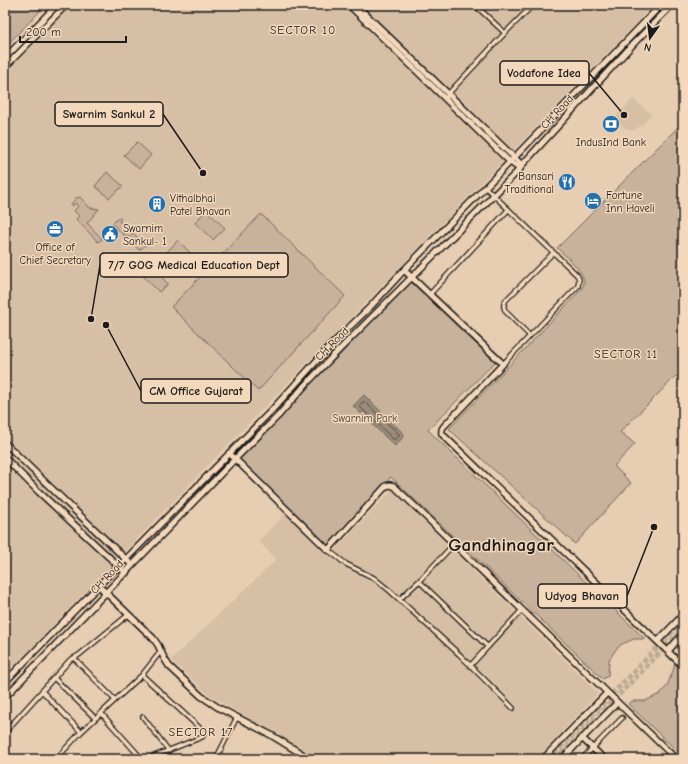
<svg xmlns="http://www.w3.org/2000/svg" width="688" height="764" viewBox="0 0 688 764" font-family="'Comic Neue',sans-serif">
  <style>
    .built { fill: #d7bfa5 }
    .green { fill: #c9b29c; stroke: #72675c }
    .water { fill: #9c8b7a; stroke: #695f54 }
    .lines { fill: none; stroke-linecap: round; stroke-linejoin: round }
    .shore { stroke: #4f4842; stroke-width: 1 }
    .secondary-tunnel { stroke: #beaa93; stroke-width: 5; stroke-dasharray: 5 2.5; stroke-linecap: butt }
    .street-casing { stroke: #1c1c1c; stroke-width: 6 }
    .secondary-casing { stroke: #1c1c1c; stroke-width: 8 }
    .street { stroke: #f4d8bb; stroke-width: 3.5 }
    .secondary { stroke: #f4d8bb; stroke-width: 5 }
    .rail { stroke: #1c1c1c; stroke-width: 1 }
    .labels { text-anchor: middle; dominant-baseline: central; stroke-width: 3; stroke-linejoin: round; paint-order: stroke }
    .street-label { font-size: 11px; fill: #1c1c1c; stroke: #f4d8bb }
    .poi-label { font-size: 11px; fill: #1c1c1c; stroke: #f4d8bb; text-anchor: start }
    .park-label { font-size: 11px; fill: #47423c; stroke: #f4d8bb }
    .neighbourhood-label { font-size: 12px; letter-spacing: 1px; fill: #1c1c1c; stroke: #f4d8bb }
    .town-label { font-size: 19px; font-weight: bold; fill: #1c1c1c; stroke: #f4d8bb }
    .leader { fill: none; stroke: #1c1c1c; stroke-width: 1.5 }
    .callout-dot { fill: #1c1c1c; stroke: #f4d8bb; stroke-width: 1.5 }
    .callout { fill: #f4d8bb; stroke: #1c1c1c; stroke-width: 1.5 }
    .callout-label { font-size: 12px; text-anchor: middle; font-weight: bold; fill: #1c1c1c }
  </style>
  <rect width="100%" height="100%" fill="#e7cdb1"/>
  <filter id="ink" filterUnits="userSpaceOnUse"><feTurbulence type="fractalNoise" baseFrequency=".025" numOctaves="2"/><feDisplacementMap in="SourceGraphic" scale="8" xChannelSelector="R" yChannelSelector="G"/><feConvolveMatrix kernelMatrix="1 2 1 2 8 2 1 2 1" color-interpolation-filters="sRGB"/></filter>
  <g filter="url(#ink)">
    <!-- built -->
    <path class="built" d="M71 5H654L5 675V74Z
      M633 99 651 114 644 123 639 127 635 130H628L620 124 617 116 621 111Z
      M392 490 598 693 537 759H315L305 751 210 696 171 660 277 559 258 541 285 514 332 553Z"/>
    <!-- green -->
    <path class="green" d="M5 5H44L45 6 5 47Z
      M683 122V382L676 376 620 432 635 444 614 466 631 483 575 544 449 429 577 294C579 291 582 289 583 286 589 274 565 256 557 248Z
      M137 142 151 155 139 169 124 155Z
      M107 172 123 186 109 198 95 186Z
      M80 197 90 208 99 209 87 223 102 239 98 242 76 219 79 216 74 211 78 206 75 203 73 206 71 204 76 198Z
      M206 210 225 228 213 240 195 223Z
      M261 214 345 296 258 391 171 307Z
      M119 217 121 218 119 221 126 227 122 231 128 237 133 233 144 244H147L139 250 112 224Z
      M178 240 195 258 183 270 166 253Z
      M156 262C155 272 162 277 168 284L159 292 143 276Z
      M410 281 495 362 428 430 645 639H634L622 644 616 649 609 660 608 676 603 679 391 477 328 545 240 459 318 375 338 357Z
      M675 661 683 669V757L628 704 633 701H645L660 694 667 686 674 668Z"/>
    <!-- water -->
    <path class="water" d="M364 395 405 435 395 446 353 406Z"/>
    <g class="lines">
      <!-- shore -->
      <path class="shore" d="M363 402H365L399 434V436L396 439H393L360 407V405Z"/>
      <!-- secondary-tunnel -->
      <path class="secondary-tunnel" d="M549 759 683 621
        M556 759 683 629"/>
      <defs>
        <path id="street" d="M475 5 505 33
          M446 99 448 94 505 33 533 5
          M485 187 577 275 579 279 578 286 503 364
          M430 294 508 210
          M530 336 506 312C503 307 503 305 506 300L553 253
          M328 550 346 564 374 578 390 591 460 655 513 708
          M419 581 488 647
          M400 599 419 581 454 544
          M74 658 115 700
          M470 666 522 610
          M142 675 203 731 204 734 202 737 147 759
          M54 678 95 718
          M42 691 81 732
          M101 713 142 759
          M143 717 169 751
          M5 732 70 660 79 655 128 615
          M5 756 8 759
          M56 759 81 732 142 675 161 651
          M216 759 237 717
          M582 759 622 718"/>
        <path id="secondary" d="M349 5 510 162 520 169
          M356 5 522 165
          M5 58 57 5
          M5 67 66 5
          M404 270 503 364 446 424C443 427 441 429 442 434L683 666
          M5 443 47 484 132 565
          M229 453 328 550 386 486 390 485 394 486 676 759
          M5 458 39 492 126 573
          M99 586 153 638 158 645 164 658 169 666 201 696 219 708 271 735 302 754 307 759
          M658 641 683 615
          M668 651 683 634
          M5 682 110 574 126 559 272 410 331 345 371 306 404 270 510 162 661 5
          M5 697 235 459 278 416 307 383 338 351 520 169 522 165 636 41 672 5
          M582 738 604 759
          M543 759 607 693
          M562 759 617 703"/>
      </defs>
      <!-- street casing -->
      <use href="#street" class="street-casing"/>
      <!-- secondary casing -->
      <use href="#secondary" class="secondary-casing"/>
      <!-- street -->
      <use href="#street" class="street"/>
      <!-- secondary -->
      <use href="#secondary" class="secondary"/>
      <!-- rail -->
      <path class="rail" d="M5 63 62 5"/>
    </g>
  </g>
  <!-- icons -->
  <defs>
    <symbol id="bank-disc" viewBox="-11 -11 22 22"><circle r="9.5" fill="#1f6fb2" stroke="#f4d8bb"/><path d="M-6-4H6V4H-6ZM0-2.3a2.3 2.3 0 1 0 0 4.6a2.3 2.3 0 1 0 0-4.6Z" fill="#fff"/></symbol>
    <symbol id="restaurant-disc" viewBox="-11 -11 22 22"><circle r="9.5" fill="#1f6fb2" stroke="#f4d8bb"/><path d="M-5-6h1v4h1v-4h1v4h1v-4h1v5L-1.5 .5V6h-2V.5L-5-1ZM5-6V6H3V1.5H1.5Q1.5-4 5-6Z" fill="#fff"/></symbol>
    <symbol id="hotel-disc" viewBox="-11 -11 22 22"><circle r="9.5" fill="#1f6fb2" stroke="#f4d8bb"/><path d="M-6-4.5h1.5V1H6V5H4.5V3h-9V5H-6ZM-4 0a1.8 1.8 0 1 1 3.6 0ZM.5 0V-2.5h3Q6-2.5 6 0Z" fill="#fff"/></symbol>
    <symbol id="building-disc" viewBox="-11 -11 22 22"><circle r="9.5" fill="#1f6fb2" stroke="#f4d8bb"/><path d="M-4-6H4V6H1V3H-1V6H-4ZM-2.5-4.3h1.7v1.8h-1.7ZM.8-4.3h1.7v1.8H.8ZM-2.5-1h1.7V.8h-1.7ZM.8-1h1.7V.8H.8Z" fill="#fff"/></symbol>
    <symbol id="office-disc" viewBox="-11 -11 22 22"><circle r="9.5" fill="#1f6fb2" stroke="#f4d8bb"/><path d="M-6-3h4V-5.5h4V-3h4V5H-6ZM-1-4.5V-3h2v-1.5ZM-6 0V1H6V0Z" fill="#fff"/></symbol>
    <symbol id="civic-disc" viewBox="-11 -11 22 22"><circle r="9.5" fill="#1f6fb2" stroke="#f4d8bb"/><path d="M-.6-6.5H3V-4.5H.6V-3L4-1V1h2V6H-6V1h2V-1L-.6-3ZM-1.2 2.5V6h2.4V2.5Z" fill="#fff"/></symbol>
  </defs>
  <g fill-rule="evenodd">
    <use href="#bank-disc" x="601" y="114" width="20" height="20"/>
    <use href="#restaurant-disc" x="557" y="172" width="20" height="20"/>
    <use href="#hotel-disc" x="583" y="191" width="20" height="20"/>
    <use href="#building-disc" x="147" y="194" width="20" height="20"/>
    <use href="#office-disc" x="45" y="219" width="20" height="20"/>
    <use href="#civic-disc" x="100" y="224" width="20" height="20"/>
  </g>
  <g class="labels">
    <!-- street labels -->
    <g class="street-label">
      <text transform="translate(557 112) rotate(-47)">CH Road</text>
      <text transform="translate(332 344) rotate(-45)">CH Road</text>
      <text transform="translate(107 577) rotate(-46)">CH Road</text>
    </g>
    <!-- poi labels -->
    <g class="poi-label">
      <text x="611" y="142" text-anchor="middle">IndusInd Bank</text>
      <text x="554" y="176" text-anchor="end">Bansari<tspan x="554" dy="13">Traditional</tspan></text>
      <text x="606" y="195">Fortune<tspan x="606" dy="13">Inn Haveli</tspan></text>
      <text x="170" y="198">Vithalbhai<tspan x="170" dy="13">Patel Bhavan</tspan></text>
      <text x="123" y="228">Swarnim<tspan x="123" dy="13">Sankul- 1</tspan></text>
      <text x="55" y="247" text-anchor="middle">Office of<tspan x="55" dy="13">Chief Secretary</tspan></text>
    </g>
    <!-- park labels -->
    <g class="park-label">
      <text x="365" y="418">Swarnim Park</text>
    </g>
    <!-- neighbourhood labels -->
    <g class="neighbourhood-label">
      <text x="303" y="30">SECTOR 10</text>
      <text x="626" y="354">SECTOR 11</text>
      <text x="201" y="732">SECTOR 17</text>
    </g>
    <!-- town labels -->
    <g class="town-label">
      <text x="501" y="545">Gandhinagar</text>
    </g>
  </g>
  <!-- callouts -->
  <path class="leader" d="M624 115L589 73M203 173L163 114M91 319L100 265M106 325L141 391M654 527L627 596"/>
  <g class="callout-dot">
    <circle cx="624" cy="115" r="4"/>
    <circle cx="203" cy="173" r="4"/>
    <circle cx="91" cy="319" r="4"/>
    <circle cx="106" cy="325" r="4"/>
    <circle cx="654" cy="527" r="4"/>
  </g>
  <g class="callout">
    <rect x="500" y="61" width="89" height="24" rx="4"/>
    <rect x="55" y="102" width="108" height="24" rx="4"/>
    <rect x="100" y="253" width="188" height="24" rx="4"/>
    <rect x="141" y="379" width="110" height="24" rx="4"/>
    <rect x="538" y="584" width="89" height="24" rx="4"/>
  </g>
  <g class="callout-label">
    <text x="544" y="77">Vodafone Idea</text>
    <text x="109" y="118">Swarnim Sankul 2</text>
    <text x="194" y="269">7/7 GOG Medical Education Dept</text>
    <text x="196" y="395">CM Office Gujarat</text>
    <text x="582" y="600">Udyog Bhavan</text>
  </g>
  <!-- margin -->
  <rect width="688" height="764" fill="none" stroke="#f4d8bb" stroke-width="20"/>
  <rect x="10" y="10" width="668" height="744" fill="none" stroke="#1c1c1c" stroke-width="1.5" filter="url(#ink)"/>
  <!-- north arrow -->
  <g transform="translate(650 38) rotate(194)" stroke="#f4d8bb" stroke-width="3" paint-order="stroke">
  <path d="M0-3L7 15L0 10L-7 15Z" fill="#1c1c1c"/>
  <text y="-6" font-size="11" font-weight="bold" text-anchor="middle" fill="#1c1c1c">N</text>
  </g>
  <!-- scale -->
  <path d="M20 36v6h106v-6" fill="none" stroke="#1c1c1c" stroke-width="2"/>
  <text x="26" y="36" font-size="12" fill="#1c1c1c" stroke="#f4d8bb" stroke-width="3" paint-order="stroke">200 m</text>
</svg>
